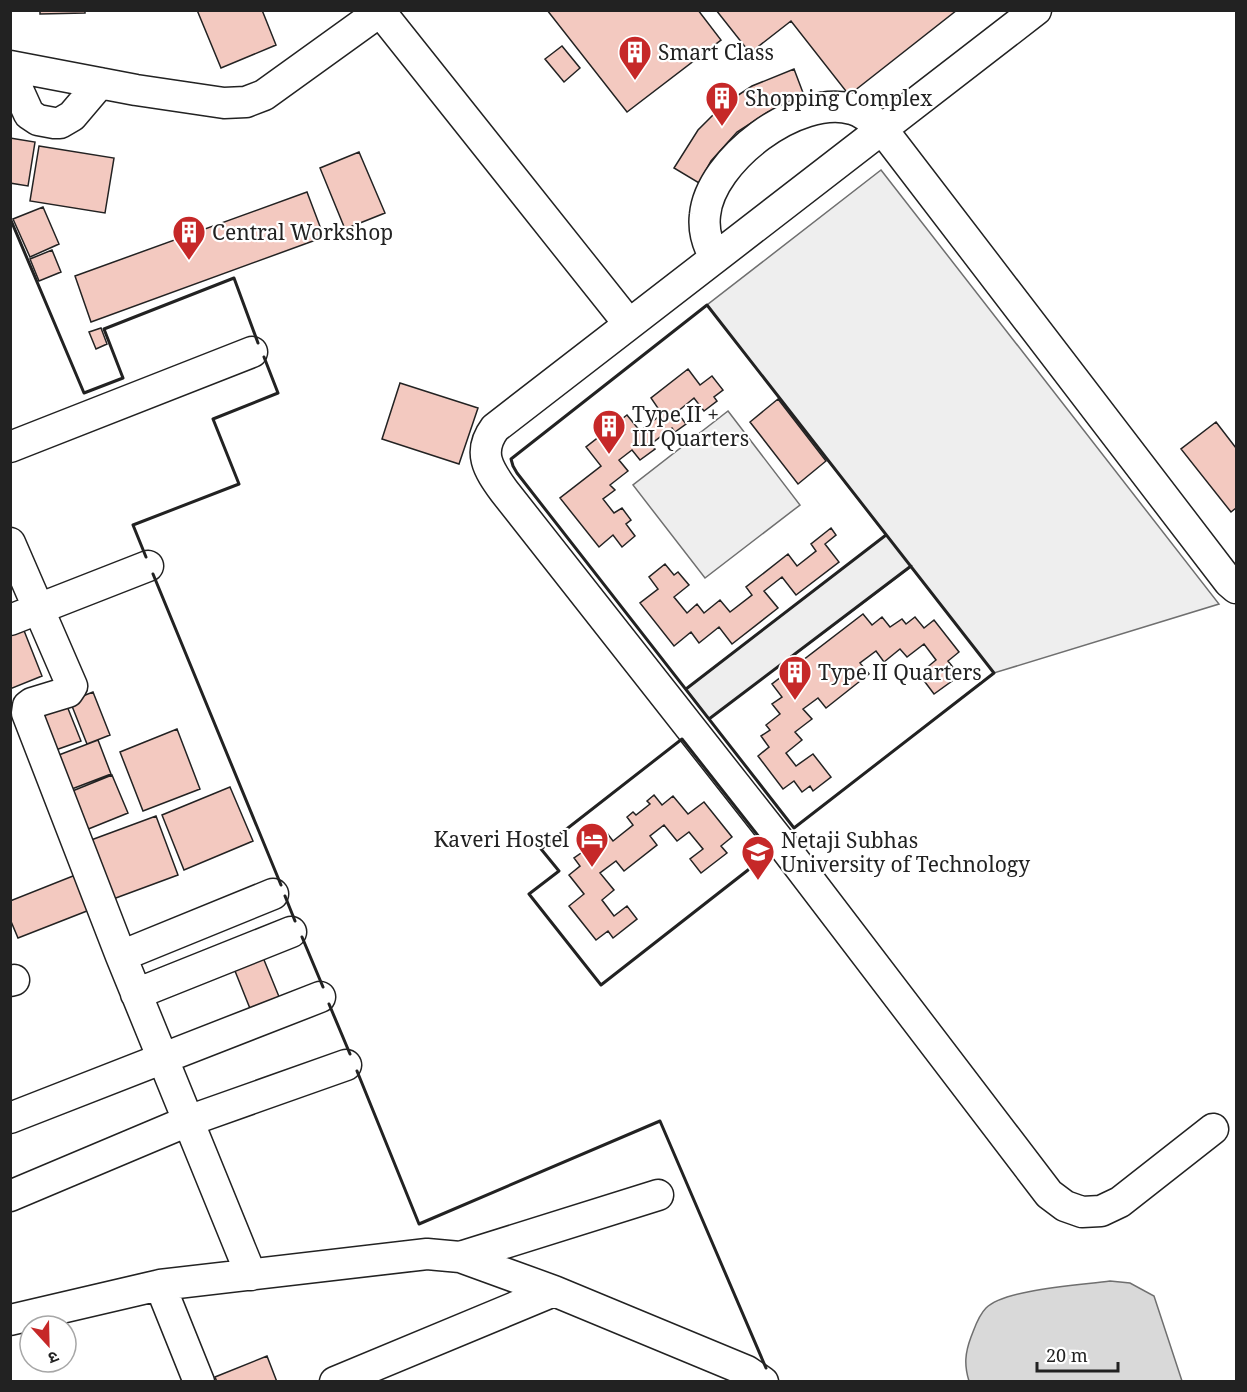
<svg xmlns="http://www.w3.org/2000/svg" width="1247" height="1392" viewBox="0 0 1247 1392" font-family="'Noto Serif','Noto Sans Devanagari',serif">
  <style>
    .green { fill: #eee; stroke: #6f6f6f; stroke-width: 1.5 }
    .water { fill: #d9d9d9; stroke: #6f6f6f; stroke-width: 1.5 }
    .building { fill: #f3c9c0; stroke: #222; stroke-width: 1.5 }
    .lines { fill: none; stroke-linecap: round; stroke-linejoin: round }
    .minor-casing { stroke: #222; stroke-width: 33 }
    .minor { stroke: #fff; stroke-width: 30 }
    .wall { stroke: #222; stroke-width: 3 }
    .labels { text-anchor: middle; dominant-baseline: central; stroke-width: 4.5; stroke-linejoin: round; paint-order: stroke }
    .poi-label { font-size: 21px; fill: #222; stroke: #fff; text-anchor: start }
  </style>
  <rect width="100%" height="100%" fill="#fff"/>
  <!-- green -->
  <path class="green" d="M881 170 1219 604 994 673 911 567 709 719 686 689 886 535 707 305Z
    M728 411 800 505 705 578 633 485Z"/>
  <!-- water -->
  <path class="water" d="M1110 1281 1130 1283 1154 1296 1182 1381H969C964 1365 965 1353 971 1337 975 1327 978 1316 986 1308 1005 1289 1082 1285 1110 1281Z"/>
  <!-- building -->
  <path class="building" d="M40 10H85V13L40 14Z
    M197 10H262L276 45 221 68Z
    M547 10H698L721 40 627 112Z
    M716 10H957L849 95 791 21 750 53Z
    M562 46 580 68 564 82 545 59Z
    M794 69 805 98 768 112 737 132 711 161 699 183 674 168 698 130 723 105 752 86Z
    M10 138 35 142 28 186 10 183Z
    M39 146 114 158 105 213 30 201Z
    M359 152 385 213 345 229 320 168Z
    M307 192 324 237 91 322 75 276Z
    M43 207 59 244 30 257 13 219Z
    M52 250 61 272 39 281 30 259Z
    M101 328 107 344 96 349 89 332Z
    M688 369 700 385 712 376 723 390 714 397 717 401 704 411 694 398 677 412 686 424 675 432 672 428 651 444 655 449 640 460 632 450 619 460 628 471 610 485 615 490 603 499 614 513 622 508 631 520 626 524 635 536 622 547 613 535 599 547 560 498 601 466 586 447 627 415 640 431 662 414 651 398Z
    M400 383 478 408 459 464 382 439Z
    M778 399 826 461 798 484 750 422Z
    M1216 422 1236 448V508L1231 512 1181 449Z
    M831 528 836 535 825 544 839 562 796 595 782 577 764 591 778 608 732 644 719 627 699 643 691 632 674 646 640 603 658 589 649 577 665 564 674 575 678 572 689 585 674 597 687 613 697 604 704 613 720 600 730 612 752 595 746 587 788 554 797 566 816 551 811 544Z
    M863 614 872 625 882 617 890 627 902 619 906 624 915 617 924 628 934 620 959 652 948 661 956 671 949 676 952 681 934 694 919 674 936 660 924 644 907 657 900 649 884 662 876 651 860 663 869 674 826 708 818 698 803 709 812 719 795 732 802 740 786 753 796 766 813 754 831 777 813 791 810 786 802 792 794 781 783 789 758 756 769 747 761 736 770 730 766 725 780 714 772 704 782 697 772 684Z
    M21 623 42 676 10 689V627Z
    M93 692 110 735 87 744 70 701Z
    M65 701 81 741 50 752 35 712Z
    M177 729 200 789 143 811 120 752Z
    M98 740 111 774 64 792 51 758Z
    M112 775 128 813 81 832 65 794Z
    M230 787 253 841 184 870 162 815Z
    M654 795 662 805 673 796 688 814 704 802 732 837 721 846 727 853 701 873 690 859 703 849 689 832 677 841 664 825 650 836 657 845 624 871 616 861 600 873 614 890 602 900 614 916 627 906 637 919 613 938 608 931 596 940 569 906 584 894 569 875 580 866 574 858 584 851 586 854 599 844 597 841 607 833 613 841 633 825 627 817 633 812 636 815 650 804 647 801Z
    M156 816 178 875 105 902 83 843Z
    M78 874 92 909 18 938 10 919V901Z
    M262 955 282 1004 253 1016 233 966Z
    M267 1356 277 1382H217L215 1377Z"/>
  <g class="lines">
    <defs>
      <path id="minor" d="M379 10 629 324
        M1036 10 495 428C477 452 488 469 504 491L785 848 1049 1194 1065 1206 1082 1212 1101 1211 1120 1202 1213 1129
        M10 66 136 90 224 103 246 102 264 95 382 10
        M10 72 29 114 38 120 54 123H60L72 116 100 83
        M715 258C707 244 703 231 705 215 710 160 798 94 852 109 864 112 873 121 882 129L1229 582 1236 588
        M10 447 252 352
        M10 543 72 686 68 692 32 703 28 706 27 713 121 956 251 1275
        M10 620 148 566
        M121 956 273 894
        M10 981 14 980
        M136 994 291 932
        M10 1118 320 997
        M10 1196 188 1121 346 1065
        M460 1257 658 1195
        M160 1285 199 1382
        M10 1320 160 1285 427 1254 460 1257 554 1291 747 1371 763 1382
        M335 1382 554 1291"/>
    </defs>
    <!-- minor casing -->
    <use href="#minor" class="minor-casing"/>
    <!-- minor -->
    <use href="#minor" class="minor"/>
    <!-- wall -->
    <path class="wall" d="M10 218 84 393 123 378 104 329 234 278 258 343
      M707 305 994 673 794 828 517 473 513 466 511 459Z
      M146 557 133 525 239 484 213 419 278 393 264 357
      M153 574 281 885
      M686 689 886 535
      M709 719 911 566
      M682 739 771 852 601 985 529 894 559 871 541 849Z
      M285 896 295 921
      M302 937 323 987
      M329 1004 350 1054
      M357 1071 419 1224 660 1121 766 1368"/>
  </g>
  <!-- icons -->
  <defs>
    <symbol id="building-pin" viewBox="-11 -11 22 30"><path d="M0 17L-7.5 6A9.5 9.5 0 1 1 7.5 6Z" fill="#c62828" stroke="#fff"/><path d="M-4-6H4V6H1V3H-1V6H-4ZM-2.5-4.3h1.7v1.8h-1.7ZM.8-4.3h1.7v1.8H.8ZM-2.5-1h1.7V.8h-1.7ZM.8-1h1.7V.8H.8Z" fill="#fff"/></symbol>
    <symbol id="hotel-pin" viewBox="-11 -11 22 30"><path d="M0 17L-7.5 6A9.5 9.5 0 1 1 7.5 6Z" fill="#c62828" stroke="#fff"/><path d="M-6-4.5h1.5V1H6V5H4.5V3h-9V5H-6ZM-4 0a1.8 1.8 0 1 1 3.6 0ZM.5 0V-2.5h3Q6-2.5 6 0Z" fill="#fff"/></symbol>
    <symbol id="university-pin" viewBox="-11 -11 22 30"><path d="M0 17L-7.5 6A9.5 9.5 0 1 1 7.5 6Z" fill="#c62828" stroke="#fff"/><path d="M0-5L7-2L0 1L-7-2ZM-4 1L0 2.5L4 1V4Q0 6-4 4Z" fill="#fff"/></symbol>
  </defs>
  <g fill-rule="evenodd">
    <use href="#building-pin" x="616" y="33" width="38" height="52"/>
    <use href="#building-pin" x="703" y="79" width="38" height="52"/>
    <use href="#building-pin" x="170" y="213" width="38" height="52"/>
    <use href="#building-pin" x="590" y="407" width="38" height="52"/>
    <use href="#building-pin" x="776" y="653" width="38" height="52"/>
    <use href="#hotel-pin" x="573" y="820" width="38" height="52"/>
    <use href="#university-pin" x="739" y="833" width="38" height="52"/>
  </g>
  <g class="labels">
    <!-- poi labels -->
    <g class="poi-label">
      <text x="658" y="52">Smart Class</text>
      <text x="745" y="98">Shopping Complex</text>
      <text x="212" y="232">Central Workshop</text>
      <text x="632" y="414">Type II +<tspan x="632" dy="24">III Quarters</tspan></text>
      <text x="818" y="672">Type II Quarters</text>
      <text x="569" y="839" text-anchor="end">Kaveri Hostel</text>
      <text x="781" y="840">Netaji Subhas<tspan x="781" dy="24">University of Technology</tspan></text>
    </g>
  </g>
  <!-- border -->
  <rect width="1247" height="1392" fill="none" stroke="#222222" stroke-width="24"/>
  <!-- north arrow -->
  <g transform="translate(48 1344) rotate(158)"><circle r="28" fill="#ffffff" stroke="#a7a7a7" stroke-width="1.5"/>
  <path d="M0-4.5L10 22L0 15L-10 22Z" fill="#c62828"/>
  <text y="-9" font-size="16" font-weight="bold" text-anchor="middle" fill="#222222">उ</text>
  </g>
  <!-- scale -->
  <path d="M1037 1362v9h81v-9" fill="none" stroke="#222222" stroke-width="3"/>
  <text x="1046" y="1362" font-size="18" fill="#222222" stroke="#ffffff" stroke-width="4.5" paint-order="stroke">20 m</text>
</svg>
